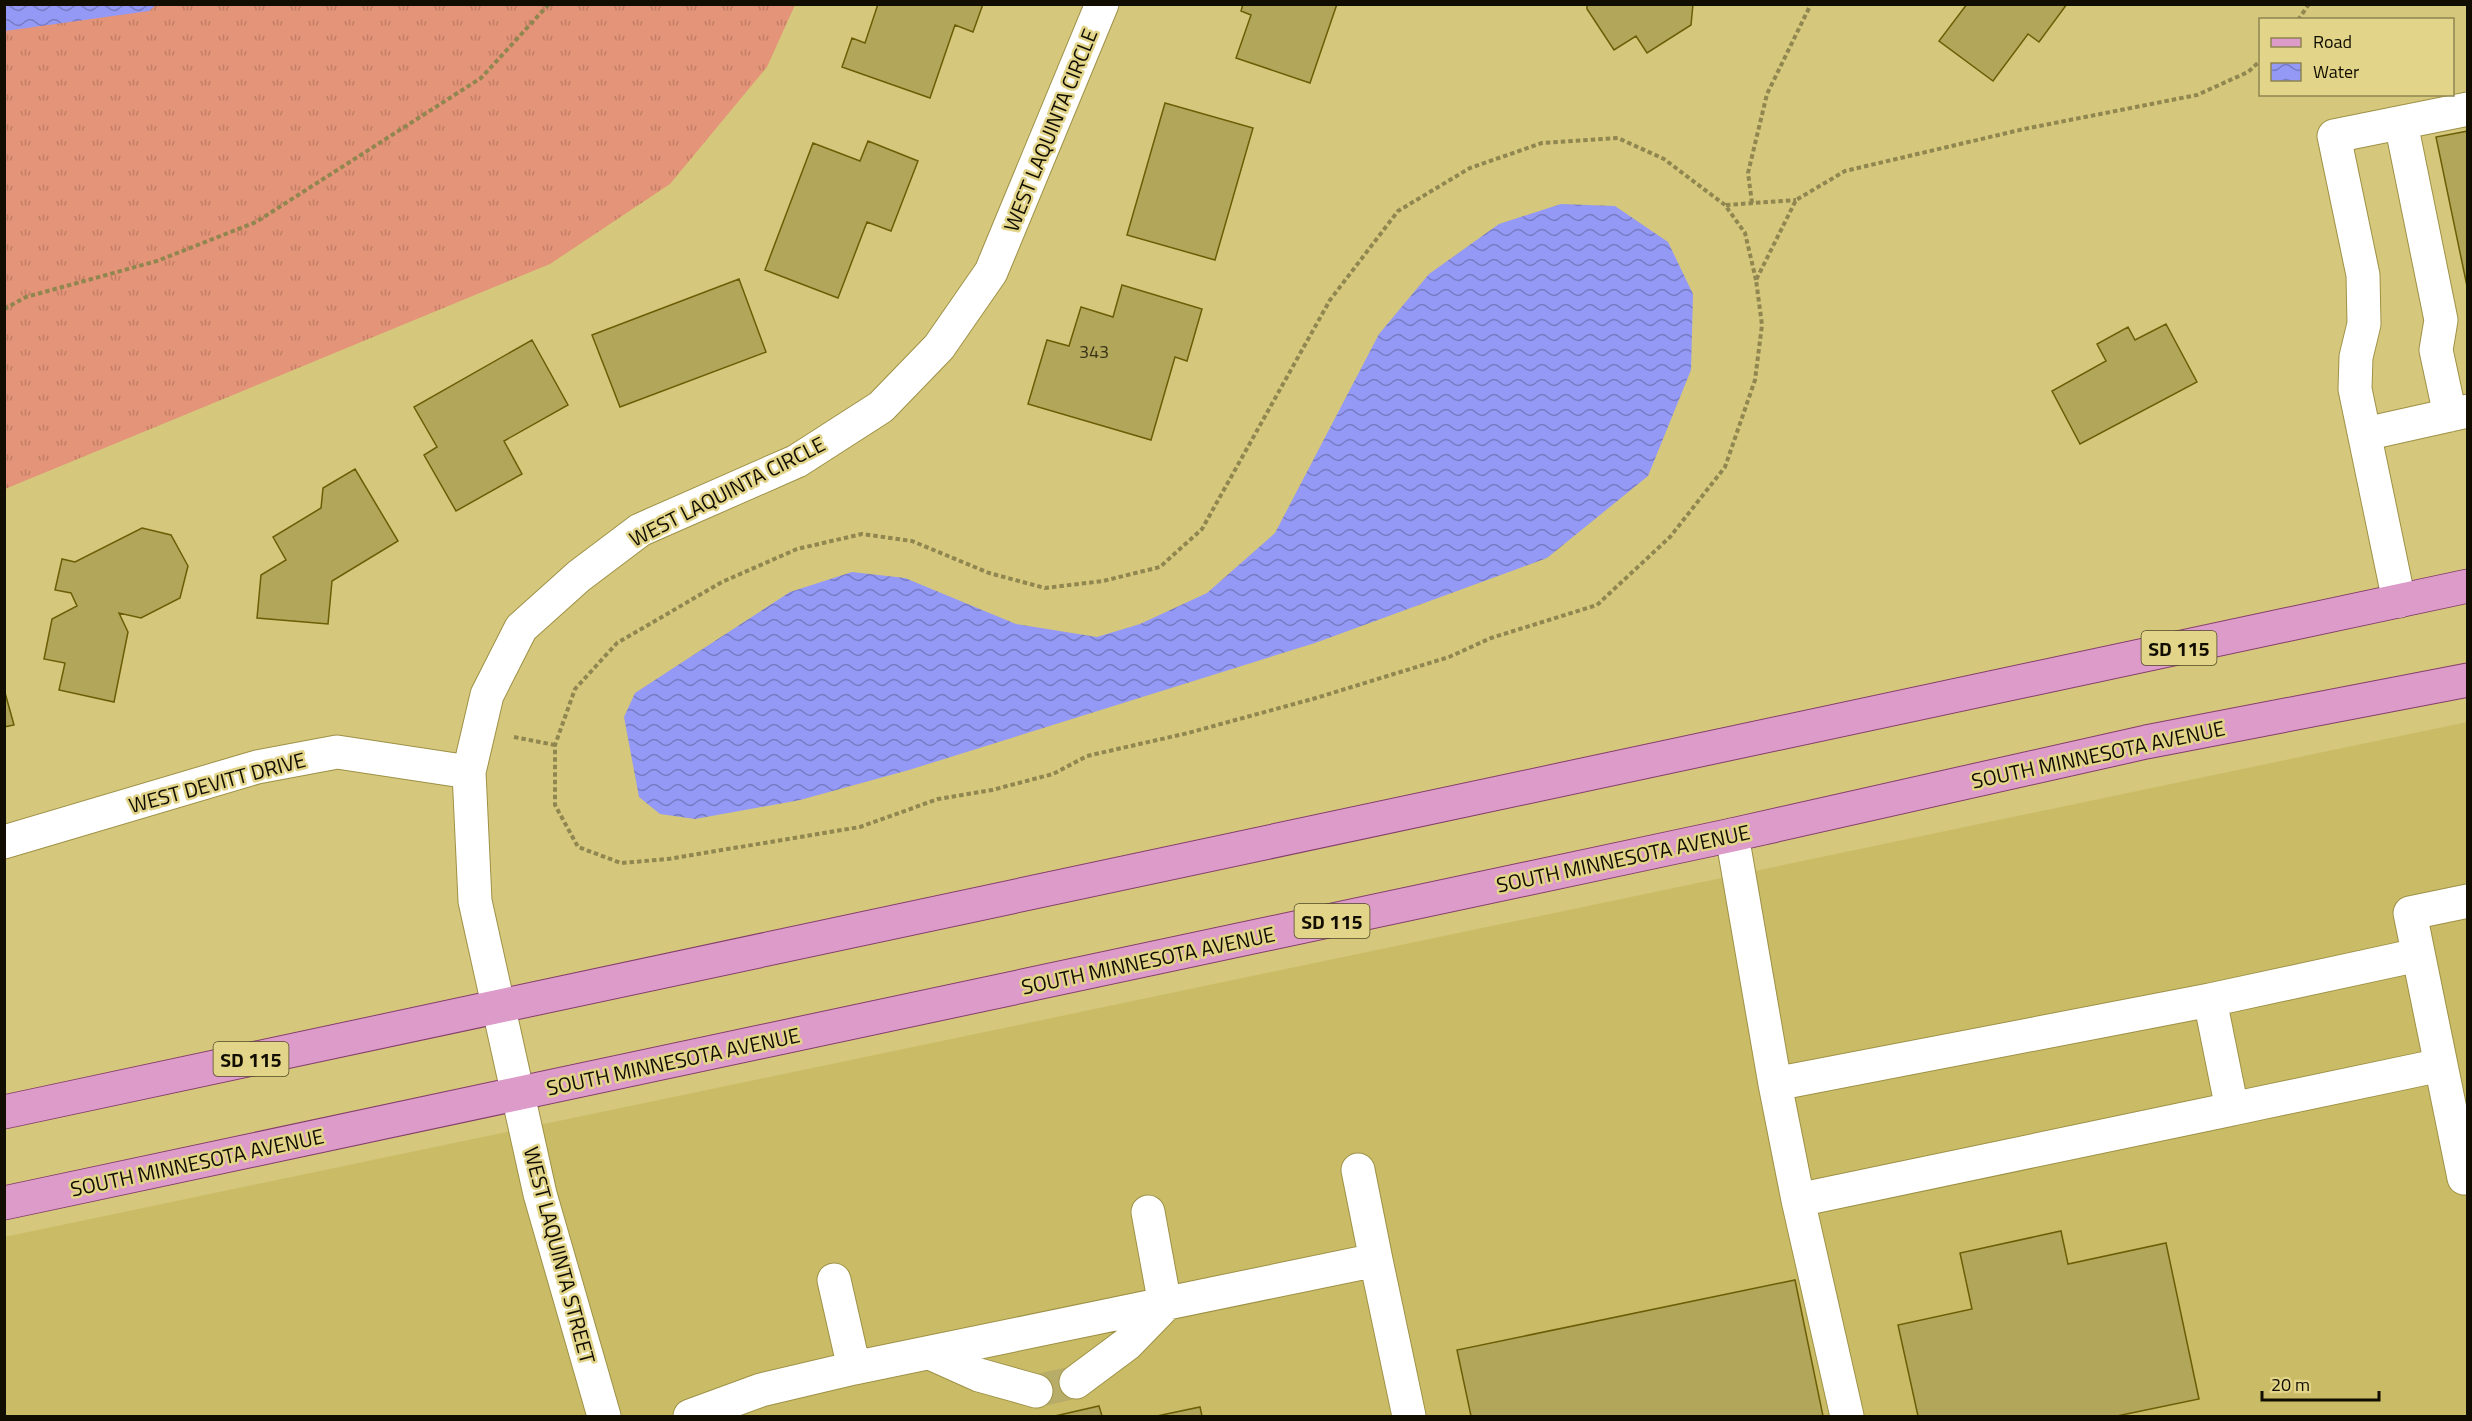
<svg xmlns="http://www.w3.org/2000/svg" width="2472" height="1421" viewBox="0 0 2472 1421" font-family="'Titillium Web',sans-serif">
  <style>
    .built { fill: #cabc67 }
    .grass { fill: url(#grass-tufts) }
    .water { fill: url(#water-waves) }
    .building { fill: #b2a65a; stroke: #6b5e06; stroke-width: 1.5 }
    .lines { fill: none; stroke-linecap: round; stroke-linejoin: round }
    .minor-tunnel { stroke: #b8ac69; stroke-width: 33; stroke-dasharray: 33 16; stroke-linecap: butt }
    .minor-casing { stroke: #9e9146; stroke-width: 35 }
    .major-casing { stroke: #853e6b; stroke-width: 35 }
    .path { stroke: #908650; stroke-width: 4; stroke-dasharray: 4.5 3; stroke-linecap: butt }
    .minor { stroke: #fff; stroke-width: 33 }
    .major { stroke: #dc9bc8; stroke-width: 33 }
    .labels { text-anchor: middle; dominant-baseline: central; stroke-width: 5; stroke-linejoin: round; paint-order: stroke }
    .number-label { font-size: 18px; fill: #393316 }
    .shield { fill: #e2d589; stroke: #504929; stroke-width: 1.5 }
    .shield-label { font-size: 20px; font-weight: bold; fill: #110d00 }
    .street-label { font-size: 21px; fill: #110d00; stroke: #e2d589 }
  </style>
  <defs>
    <pattern id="grass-tufts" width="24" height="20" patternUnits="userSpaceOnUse" patternTransform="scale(1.5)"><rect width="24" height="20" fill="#e49478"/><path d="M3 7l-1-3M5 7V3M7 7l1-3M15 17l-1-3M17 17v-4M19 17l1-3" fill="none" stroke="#c37e66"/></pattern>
    <pattern id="water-waves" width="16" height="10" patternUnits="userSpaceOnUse" patternTransform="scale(1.5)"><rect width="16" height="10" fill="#9499f5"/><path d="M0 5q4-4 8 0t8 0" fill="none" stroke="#777bc4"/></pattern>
  </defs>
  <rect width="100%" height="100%" fill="#d5c87c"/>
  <!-- built -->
  <path class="built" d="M2467 722V1416H5L4 1237Z"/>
  <!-- grass -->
  <path class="grass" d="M5 5H795L767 67 670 184 550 264 5 489Z"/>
  <!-- water -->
  <path class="water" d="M4 5 5 4 156 5 149 11 5 31Z
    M1561 204 1615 206 1668 242 1693 294 1691 370 1648 476 1547 558 1315 643 909 770 800 800 695 819 660 814 639 797 624 717 635 693 790 592 852 572 905 578 1016 624 1097 637 1140 624 1207 593 1275 533 1379 334 1429 274 1499 224Z"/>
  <!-- building -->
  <path class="building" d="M878 4H983L973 32 955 25 930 98 842 67 852 38 865 43Z
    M1243 4H1337L1310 83 1236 58 1251 15 1241 11Z
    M1693 4 1691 25 1647 53 1636 36 1614 50 1587 9V4Z
    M1967 4H2067L2039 42 2028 34 1993 81 1939 41Z
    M1165 103 1253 128 1215 260 1127 235Z
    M2468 131V291L2436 137Z
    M868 141 918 161 891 231 867 222 838 298 765 270 813 143 860 161Z
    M739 279 766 352 620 407 592 335Z
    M1122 285 1202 309 1187 361 1175 357 1151 440 1028 404 1047 340 1069 346 1081 307 1113 317Z
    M2166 324 2197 382 2080 444 2052 391 2106 361 2097 344 2128 327 2135 340Z
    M532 340 568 405 504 441 522 474 456 511 424 455 437 447 414 407Z
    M355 469 398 541 332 581 328 624 257 618 261 575 286 560 273 537 321 508 323 488Z
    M142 528 171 535 188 566 180 598 141 618 119 613 128 632 114 702 59 690 65 663 44 659 52 619 77 606 71 593 55 590 62 559 75 562Z
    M4 689 14 725 4 727Z
    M2061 1231 2068 1264 2166 1243 2199 1399 2117 1416H1918L1898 1325 1972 1309 1960 1253Z
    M1795 1280 1823 1416H1471L1457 1350Z
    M1099 1406 1102 1416H1055Z
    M1200 1407 1202 1416H1157Z"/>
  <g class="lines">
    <!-- minor-tunnel -->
    <path class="minor-tunnel" d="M1036 1391 1076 1382"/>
    <defs>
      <path id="minor" d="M2401 123 2441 320 2436 350 2450 415
        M2365 434 2468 411
        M2399 601 2355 389 2356 357 2364 324 2363 275 2334 136 2468 109
        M1732 835 1775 1084 1798 1200 1847 1416
        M4 842 257 767 337 752 469 772
        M2468 901 2410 913 2464 1178 2468 1177
        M2210 1000 2418 955
        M1775 1084 2210 1000 2232 1109 1798 1200
        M2232 1109 2441 1065
        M1358 1170 1376 1260
        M930 1353 979 1375 1036 1391
        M854 1368 1376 1260 1409 1416
        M1076 1382 1127 1344 1165 1305 1148 1212
        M604 1416 540 1194 475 901 469 772 487 695 521 628 579 576 640 530 797 461 881 407 939 347 991 272 1102 4
        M690 1416 761 1390 854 1368 834 1280"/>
      <path id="major" d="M4 1112 2468 586
        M4 1203 1732 835 2146 742 2468 680"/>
    </defs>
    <!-- minor casing -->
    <use href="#minor" class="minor-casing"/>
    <!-- major casing -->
    <use href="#major" class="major-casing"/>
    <!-- path -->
    <path class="path" d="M2370 4H2390
      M2298 20 2309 4
      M1752 203 1748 173 1767 94 1811 4
      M1726 205 1796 200
      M1756 280 1745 233 1725 205 1664 159 1618 138 1542 143 1470 168 1398 211 1330 300 1202 529 1160 567 1103 581 1045 588 989 573 912 541 862 534 797 549 722 582 617 643 575 689 555 745V805L578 847 621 863 668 859 860 827 938 799 992 790 1053 774 1087 756 1188 733 1316 698 1449 657 1491 638 1597 605 1670 537 1725 467 1755 380 1762 325 1756 280 1796 200 1845 171 2024 129 2197 95 2248 72 2260 61
      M4 309 26 297 157 261 256 222 481 78 549 4
      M514 737 555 745"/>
    <!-- minor -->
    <use href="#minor" class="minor"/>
    <!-- major -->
    <use href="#major" class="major"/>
  </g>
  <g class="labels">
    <!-- number labels -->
    <g class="number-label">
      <text x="1094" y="351">343</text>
    </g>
    <!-- shield labels -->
    <g class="shield">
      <rect x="2141.5" y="631" width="75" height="34" rx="4.5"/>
      <rect x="1294.5" y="904" width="75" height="34" rx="4.5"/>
      <rect x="213.5" y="1042" width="75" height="34" rx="4.5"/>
    </g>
    <g class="shield-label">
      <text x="2179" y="648">SD 115</text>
      <text x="1332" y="921">SD 115</text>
      <text x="251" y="1059">SD 115</text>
    </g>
    <!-- street labels -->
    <g class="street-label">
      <text transform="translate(1050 130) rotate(-68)">WEST LAQUINTA CIRCLE</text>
      <text transform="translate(727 491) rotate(-27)">WEST LAQUINTA CIRCLE</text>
      <text transform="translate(2098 754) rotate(-12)">SOUTH MINNESOTA AVENUE</text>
      <text transform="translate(217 782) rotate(-15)">WEST DEVITT DRIVE</text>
      <text transform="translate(1623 858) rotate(-12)">SOUTH MINNESOTA AVENUE</text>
      <text transform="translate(1148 960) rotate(-12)">SOUTH MINNESOTA AVENUE</text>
      <text transform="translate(673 1061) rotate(-12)">SOUTH MINNESOTA AVENUE</text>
      <text transform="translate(197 1162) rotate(-12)">SOUTH MINNESOTA AVENUE</text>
      <text transform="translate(560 1255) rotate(75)">WEST LAQUINTA STREET</text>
    </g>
  </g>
  <!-- border -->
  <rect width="2472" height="1421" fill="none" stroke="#110d00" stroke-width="12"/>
  <!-- legend -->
  <rect x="2259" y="18" width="195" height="78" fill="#e2d589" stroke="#8e8552" stroke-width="1.5"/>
  <rect x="2271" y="38" width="30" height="9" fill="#dc9bc8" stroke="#8e8552" stroke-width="1.5"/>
  <text x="2313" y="48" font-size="18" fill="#110d00">Road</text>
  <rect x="2271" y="63" width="30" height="18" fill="url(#water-waves)" stroke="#8e8552" stroke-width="1.5"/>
  <text x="2313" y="78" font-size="18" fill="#110d00">Water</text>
  <!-- scale -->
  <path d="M2262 1391v9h117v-9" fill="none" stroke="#110d00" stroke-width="3"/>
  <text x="2271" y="1391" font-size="18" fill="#110d00" stroke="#e2d589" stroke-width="4.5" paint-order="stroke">20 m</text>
</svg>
